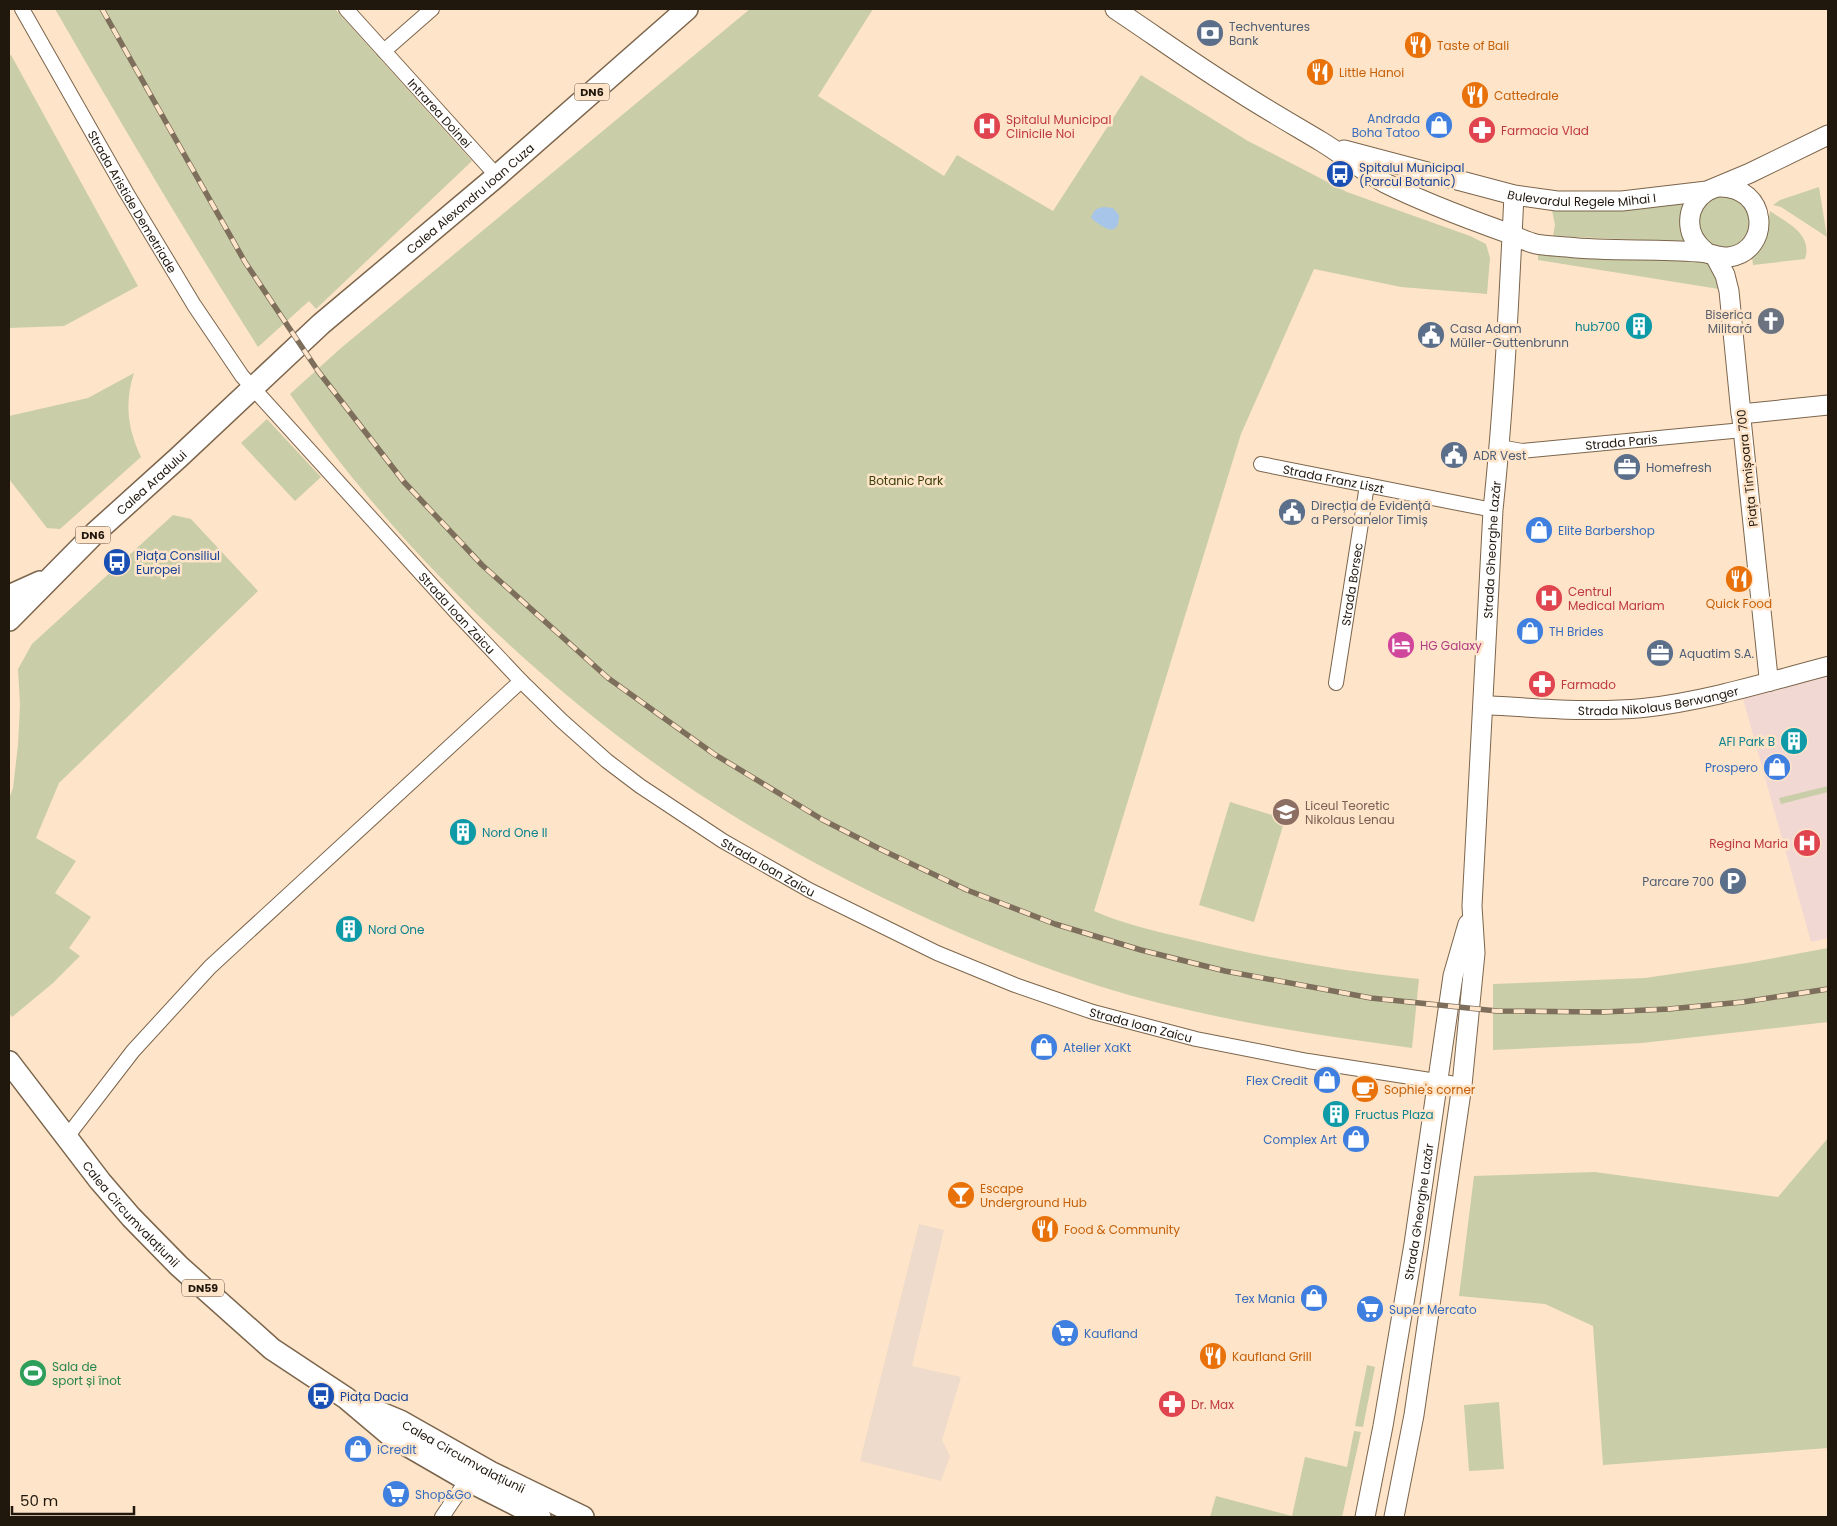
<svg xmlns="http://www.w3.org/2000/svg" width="1837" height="1526" viewBox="0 0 1837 1526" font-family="Poppins,sans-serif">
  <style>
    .commercial { fill: #f2d8d3 }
    .industrial { fill: #efdbcc }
    .green { fill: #c9cea8 }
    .water { fill: #a7c4e9 }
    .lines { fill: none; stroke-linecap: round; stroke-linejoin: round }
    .minor-casing { stroke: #7b654c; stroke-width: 16 }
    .tertiary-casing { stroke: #7b654c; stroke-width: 20 }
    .secondary-casing { stroke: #7b654c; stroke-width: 21 }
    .primary-casing { stroke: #7b654c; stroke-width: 24 }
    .minor { stroke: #fff; stroke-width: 14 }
    .tertiary { stroke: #fff; stroke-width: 18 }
    .secondary { stroke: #fff; stroke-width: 19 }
    .primary { stroke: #fff; stroke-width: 21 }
    .rail-casing { stroke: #7e6e5c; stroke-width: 5.5 }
    .rail { stroke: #fee4c8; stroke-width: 4; stroke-dasharray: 11; stroke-linecap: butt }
    .labels { text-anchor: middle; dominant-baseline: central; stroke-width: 5; stroke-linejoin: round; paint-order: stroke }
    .shield { fill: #fee4c8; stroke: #635445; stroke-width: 1 }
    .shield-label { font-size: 11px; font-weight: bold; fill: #20170d }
    .service-label { font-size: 12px; fill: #4e5e75; stroke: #fee4c8; text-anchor: start }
    .food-label { font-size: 12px; fill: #c56008; stroke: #fee4c8; text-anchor: start }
    .street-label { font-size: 12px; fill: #20170d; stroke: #fee4c8 }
    .shop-label { font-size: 12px; fill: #366cbe; stroke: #fee4c8; text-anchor: start }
    .health-label { font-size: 12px; fill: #be3a42; stroke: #fee4c8; text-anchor: start }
    .transit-label { font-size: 12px; fill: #164399; stroke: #fee4c8; text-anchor: start }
    .worship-label { font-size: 12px; fill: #5b616d; stroke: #fee4c8; text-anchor: end }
    .culture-label { font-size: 12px; fill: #0d838f; stroke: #fee4c8; text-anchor: start }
    .park-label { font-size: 12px; fill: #3c400a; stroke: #fee4c8 }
    .hotel-label { font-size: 12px; fill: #b23c85; stroke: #fee4c8; text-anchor: start }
    .education-label { font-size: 12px; fill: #785e54; stroke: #fee4c8; text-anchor: start }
    .leisure-label { font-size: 12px; fill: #27864d; stroke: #fee4c8; text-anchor: start }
  </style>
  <rect width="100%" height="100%" fill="#fee4c8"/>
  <!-- commercial -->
  <path class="commercial" d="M1828 676V938L1811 942 1743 699Z"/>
  <!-- industrial -->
  <path class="industrial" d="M919 1224 944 1230 912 1366 961 1377 942 1440 950 1456 941 1481 860 1461Z"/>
  <!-- green -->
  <path class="green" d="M55 9H335L472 161 316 309 309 301 258 347C187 236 121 123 55 9Z
    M750 9H873L818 96 944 176 957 155 1053 211 1141 75 1248 141 1347 192 1470 236 1486 244 1490 258 1487 294 1401 287 1314 269 1241 434 1094 911C1124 924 1158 932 1189 939 1265 958 1341 971 1419 979L1412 1048C1307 1034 1202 1018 1102 987 1042 968 983 944 926 918 847 882 769 840 696 792 542 689 395 547 290 394L341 348Z
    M11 55 138 286 64 326 9 328V56Z
    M1819 187 1827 237 1781 207 1773 205 1780 200Z
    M1723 193 1747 206C1753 231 1751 237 1729 250L1703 242 1695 216 1705 199Z
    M1687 202 1688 242 1553 236 1555 225 1552 210Z
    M1770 211C1787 223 1813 234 1805 259L1753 265 1752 256 1765 238Z
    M1538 250 1710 261 1718 281 1719 289 1538 260Z
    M134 373C124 403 128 430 141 457L60 529 47 528 9 479V416L88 398Z
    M267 419 321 477 295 501 241 443Z
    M173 515 191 519 258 591 59 783 36 838 76 861 55 893 91 917 69 948 80 956 53 983 12 1017 9 1013V799L13 788 18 745 20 705 18 669 32 644Z
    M1828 786V792L1781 804 1779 798Z
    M1230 802 1285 819 1254 922 1199 905Z
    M1828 948V1022L1642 1043 1493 1050V984L1645 978 1747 963Z
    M1828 1138V1448L1603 1465 1593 1326 1545 1304 1459 1296 1474 1176 1595 1172 1778 1197Z
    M1367 1365 1375 1367 1363 1427 1355 1426Z
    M1499 1402 1504 1469 1469 1471 1464 1405Z
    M1354 1431 1361 1432 1342 1517H1210L1216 1496 1292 1516 1305 1457 1347 1467Z"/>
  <!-- water -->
  <path class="water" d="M1104 207 1113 208 1119 215C1119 239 1103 228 1091 218 1094 210 1096 208 1104 207Z"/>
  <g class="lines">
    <defs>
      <g id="minor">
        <path id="s1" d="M22 9 126 192 194 305 242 376 457 613 521 681 562 721 607 761 640 786 723 841 809 890 937 953 1015 985 1093 1012 1196 1039 1308 1061 1462 1085"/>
        <path id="s2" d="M346 9 497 176"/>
        <path d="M384 51 432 9"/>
        <path id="s3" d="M1500 447 1522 451 1743 430"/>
        <path id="s4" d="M1261 464 1493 510"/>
        <path id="s5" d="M1336 683 1367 485"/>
        <path d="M66 1138 133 1051 210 967 521 681"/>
        <path d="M442 1517 471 1474"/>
      </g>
      <g id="tertiary">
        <path d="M1741 414 1769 682"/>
        <path id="s6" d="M1484 705C1537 708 1591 713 1643 708 1706 701 1767 682 1828 666"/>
      </g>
      <g id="secondary">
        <path d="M1115 9C1154 35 1193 63 1233 88 1262 107 1292 124 1322 142 1343 155 1363 171 1385 183 1423 202 1463 217 1502 231 1513 235 1524 241 1536 244 1545 246 1557 246 1567 247 1611 252 1655 248 1698 252 1709 252 1718 258 1729 257 1772 251 1769 185 1718 187"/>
        <path id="s7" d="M1344 150 1514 195 1557 201H1622L1707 191 1750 173 1828 135"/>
        <path d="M1706 252C1684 235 1684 207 1707 191"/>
        <path d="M1715 256 1725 275 1729 291 1741 414 1828 405"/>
        <path id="s8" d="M1365 1517 1383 1426 1414 1244 1453 976 1468 924"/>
        <path id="s9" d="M1394 1517 1414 1415 1462 1085 1475 953 1472 906 1493 510C1504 405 1509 300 1514 195"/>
      </g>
      <g id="primary">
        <path d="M9 596 40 582"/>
        <path id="s10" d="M9 620 96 532 178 458 321 324 497 176 687 9"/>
        <path id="s11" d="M9 1062 100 1181 131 1217 179 1266 272 1349 346 1398 391 1436 467 1480 540 1517"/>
        <path id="s12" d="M364 1406 400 1421 490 1472 583 1517"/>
      </g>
    </defs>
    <!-- minor casing -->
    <use href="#minor" class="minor-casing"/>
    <!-- tertiary casing -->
    <use href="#tertiary" class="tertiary-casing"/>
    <!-- secondary casing -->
    <use href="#secondary" class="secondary-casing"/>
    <!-- primary casing -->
    <use href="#primary" class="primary-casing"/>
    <!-- minor -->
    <use href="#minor" class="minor"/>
    <!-- tertiary -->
    <use href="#tertiary" class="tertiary"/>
    <!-- secondary -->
    <use href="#secondary" class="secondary"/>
    <!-- primary -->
    <use href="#primary" class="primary"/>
    <defs>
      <path id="rail" d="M102 9 245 262 318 371 404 482 482 565 608 678 714 754 823 820 882 850 967 890 1055 924 1141 950 1225 971 1371 998 1497 1011 1603 1012 1669 1009 1743 1002 1828 989"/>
    </defs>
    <!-- rail casing -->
    <use href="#rail" class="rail-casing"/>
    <!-- rail -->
    <use href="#rail" class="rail"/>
  </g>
  <!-- icons -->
  <defs>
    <symbol id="bank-disc" viewBox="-11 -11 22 22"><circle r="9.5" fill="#5c6f8a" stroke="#fee4c8"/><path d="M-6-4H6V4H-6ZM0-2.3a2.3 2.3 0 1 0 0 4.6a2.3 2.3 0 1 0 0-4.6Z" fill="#fff"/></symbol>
    <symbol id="restaurant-disc" viewBox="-11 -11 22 22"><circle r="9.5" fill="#e8710a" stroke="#fee4c8"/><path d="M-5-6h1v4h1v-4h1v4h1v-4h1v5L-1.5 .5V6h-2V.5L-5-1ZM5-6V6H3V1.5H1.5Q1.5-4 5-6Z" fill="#fff"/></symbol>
    <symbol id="shop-disc" viewBox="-11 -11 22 22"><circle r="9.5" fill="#3f7fe0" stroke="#fee4c8"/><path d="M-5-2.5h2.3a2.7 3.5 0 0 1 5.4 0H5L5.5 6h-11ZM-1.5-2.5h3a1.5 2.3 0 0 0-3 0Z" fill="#fff"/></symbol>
    <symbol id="hospital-disc" viewBox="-11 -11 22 22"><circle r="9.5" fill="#e0444e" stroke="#fee4c8"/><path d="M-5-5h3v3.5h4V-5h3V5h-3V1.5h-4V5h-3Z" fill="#fff"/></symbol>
    <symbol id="pharmacy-disc" viewBox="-11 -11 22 22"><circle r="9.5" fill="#e0444e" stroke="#fee4c8"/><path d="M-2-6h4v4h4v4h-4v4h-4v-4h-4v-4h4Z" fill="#fff"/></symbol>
    <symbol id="bus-disc" viewBox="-11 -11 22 22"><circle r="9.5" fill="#1a4fb4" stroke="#fee4c8"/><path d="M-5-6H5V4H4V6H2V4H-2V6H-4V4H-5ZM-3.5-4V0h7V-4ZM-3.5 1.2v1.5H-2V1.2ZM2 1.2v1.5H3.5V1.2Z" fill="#fff"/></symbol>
    <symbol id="church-disc" viewBox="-11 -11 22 22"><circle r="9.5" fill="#6b7280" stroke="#fee4c8"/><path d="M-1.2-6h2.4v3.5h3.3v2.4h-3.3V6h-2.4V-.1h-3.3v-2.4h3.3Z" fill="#fff"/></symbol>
    <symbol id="building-disc" viewBox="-11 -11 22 22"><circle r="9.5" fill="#0f9aa8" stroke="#fee4c8"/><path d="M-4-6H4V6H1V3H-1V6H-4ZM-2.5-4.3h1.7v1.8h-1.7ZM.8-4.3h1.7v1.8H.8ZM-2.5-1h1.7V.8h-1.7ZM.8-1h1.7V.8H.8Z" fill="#fff"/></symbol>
    <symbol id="civic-disc" viewBox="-11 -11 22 22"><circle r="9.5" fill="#5c6f8a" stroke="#fee4c8"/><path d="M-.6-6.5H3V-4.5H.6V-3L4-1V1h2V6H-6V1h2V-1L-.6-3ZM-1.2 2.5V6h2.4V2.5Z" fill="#fff"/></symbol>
    <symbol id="office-disc" viewBox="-11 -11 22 22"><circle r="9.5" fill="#5c6f8a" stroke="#fee4c8"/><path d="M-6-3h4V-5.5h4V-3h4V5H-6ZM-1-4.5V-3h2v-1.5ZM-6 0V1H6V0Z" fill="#fff"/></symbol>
    <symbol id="hotel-disc" viewBox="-11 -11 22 22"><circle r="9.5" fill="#d1479c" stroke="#fee4c8"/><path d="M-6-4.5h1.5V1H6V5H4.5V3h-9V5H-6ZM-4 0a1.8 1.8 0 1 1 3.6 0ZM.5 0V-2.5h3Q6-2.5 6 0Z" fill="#fff"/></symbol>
    <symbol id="school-disc" viewBox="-11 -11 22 22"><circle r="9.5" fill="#8d6e63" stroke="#fee4c8"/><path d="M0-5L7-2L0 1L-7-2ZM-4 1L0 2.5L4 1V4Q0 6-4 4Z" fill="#fff"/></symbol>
    <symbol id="parking-disc" viewBox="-11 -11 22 22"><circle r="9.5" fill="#5c6f8a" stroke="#fee4c8"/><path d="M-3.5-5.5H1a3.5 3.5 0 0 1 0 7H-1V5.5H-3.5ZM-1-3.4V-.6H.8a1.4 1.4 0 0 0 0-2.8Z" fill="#fff"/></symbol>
    <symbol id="cafe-disc" viewBox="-11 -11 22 22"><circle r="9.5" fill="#e8710a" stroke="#fee4c8"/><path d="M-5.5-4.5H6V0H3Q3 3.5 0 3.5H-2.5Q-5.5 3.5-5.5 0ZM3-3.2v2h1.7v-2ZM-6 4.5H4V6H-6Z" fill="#fff"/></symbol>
    <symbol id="bar-disc" viewBox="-11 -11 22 22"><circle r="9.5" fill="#e8710a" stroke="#fee4c8"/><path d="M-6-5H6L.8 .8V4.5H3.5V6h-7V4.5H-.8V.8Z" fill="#fff"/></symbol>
    <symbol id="supermarket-disc" viewBox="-11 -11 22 22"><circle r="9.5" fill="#3f7fe0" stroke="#fee4c8"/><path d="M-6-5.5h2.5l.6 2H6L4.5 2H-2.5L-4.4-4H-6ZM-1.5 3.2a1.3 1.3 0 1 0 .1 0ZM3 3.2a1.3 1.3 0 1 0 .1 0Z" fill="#fff"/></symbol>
    <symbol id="stadium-disc" viewBox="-11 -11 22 22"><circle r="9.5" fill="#2e9e5b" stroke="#fee4c8"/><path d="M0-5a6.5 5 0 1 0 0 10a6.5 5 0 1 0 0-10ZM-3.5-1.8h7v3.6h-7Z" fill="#fff"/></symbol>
  </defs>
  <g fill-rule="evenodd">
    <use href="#bank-disc" x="1194" y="17" width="32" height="32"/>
    <use href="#restaurant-disc" x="1402" y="29" width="32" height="32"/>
    <use href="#restaurant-disc" x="1304" y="56" width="32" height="32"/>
    <use href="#restaurant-disc" x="1459" y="79" width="32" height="32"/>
    <use href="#shop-disc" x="1423" y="109" width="32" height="32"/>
    <use href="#hospital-disc" x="971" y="110" width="32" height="32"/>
    <use href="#pharmacy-disc" x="1466" y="114" width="32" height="32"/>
    <use href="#bus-disc" x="1324" y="158" width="32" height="32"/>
    <use href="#church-disc" x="1755" y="305" width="32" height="32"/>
    <use href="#building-disc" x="1623" y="310" width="32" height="32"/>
    <use href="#civic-disc" x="1415" y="319" width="32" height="32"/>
    <use href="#civic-disc" x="1438" y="439" width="32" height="32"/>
    <use href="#office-disc" x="1611" y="451" width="32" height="32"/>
    <use href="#civic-disc" x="1276" y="496" width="32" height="32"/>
    <use href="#shop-disc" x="1523" y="514" width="32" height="32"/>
    <use href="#bus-disc" x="101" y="546" width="32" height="32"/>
    <use href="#restaurant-disc" x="1723" y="563" width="32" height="32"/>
    <use href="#hospital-disc" x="1533" y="582" width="32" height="32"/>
    <use href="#shop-disc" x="1514" y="615" width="32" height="32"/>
    <use href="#hotel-disc" x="1385" y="629" width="32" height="32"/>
    <use href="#office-disc" x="1644" y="637" width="32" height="32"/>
    <use href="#pharmacy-disc" x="1526" y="668" width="32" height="32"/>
    <use href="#building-disc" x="1778" y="725" width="32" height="32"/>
    <use href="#shop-disc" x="1761" y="751" width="32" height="32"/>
    <use href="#school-disc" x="1270" y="796" width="32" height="32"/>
    <use href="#building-disc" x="447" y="816" width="32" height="32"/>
    <use href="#hospital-disc" x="1791" y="827" width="32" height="32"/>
    <use href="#parking-disc" x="1717" y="865" width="32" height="32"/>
    <use href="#building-disc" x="333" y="913" width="32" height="32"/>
    <use href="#shop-disc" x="1028" y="1031" width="32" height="32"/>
    <use href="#shop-disc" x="1311" y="1064" width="32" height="32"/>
    <use href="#cafe-disc" x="1349" y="1073" width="32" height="32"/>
    <use href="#building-disc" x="1320" y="1098" width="32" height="32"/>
    <use href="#shop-disc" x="1340" y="1123" width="32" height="32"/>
    <use href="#bar-disc" x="945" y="1179" width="32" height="32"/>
    <use href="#restaurant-disc" x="1029" y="1213" width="32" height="32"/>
    <use href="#shop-disc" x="1298" y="1282" width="32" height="32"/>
    <use href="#supermarket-disc" x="1354" y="1293" width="32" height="32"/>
    <use href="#supermarket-disc" x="1049" y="1317" width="32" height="32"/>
    <use href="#restaurant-disc" x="1197" y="1340" width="32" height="32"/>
    <use href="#stadium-disc" x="17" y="1357" width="32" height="32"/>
    <use href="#bus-disc" x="305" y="1380" width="32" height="32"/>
    <use href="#pharmacy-disc" x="1156" y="1388" width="32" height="32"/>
    <use href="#shop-disc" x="342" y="1433" width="32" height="32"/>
    <use href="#supermarket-disc" x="380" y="1478" width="32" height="32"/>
  </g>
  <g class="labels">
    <!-- shield labels -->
    <g class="shield">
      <rect x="574.5" y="83.5" width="35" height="17" rx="4"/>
      <rect x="75.5" y="526.5" width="35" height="17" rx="4"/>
      <rect x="182" y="1279.5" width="42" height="17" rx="4"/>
    </g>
    <g class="shield-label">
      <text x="592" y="92">DN6</text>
      <text x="93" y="535">DN6</text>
      <text x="203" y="1288">DN59</text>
    </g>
    <!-- service labels -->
    <g class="service-label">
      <text x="1229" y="26">Techventures<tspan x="1229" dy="14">Bank</tspan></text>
      <text x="1450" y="328">Casa Adam<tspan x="1450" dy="14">Müller-Guttenbrunn</tspan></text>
      <text x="1473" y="455">ADR Vest</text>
      <text x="1646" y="467">Homefresh</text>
      <text x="1311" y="505">Direcția de Evidență<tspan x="1311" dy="14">a Persoanelor Timiș</tspan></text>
      <text x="1679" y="653">Aquatim S.A.</text>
      <text x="1714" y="881" text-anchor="end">Parcare 700</text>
    </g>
    <!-- food labels -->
    <g class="food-label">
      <text x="1437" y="45">Taste of Bali</text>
      <text x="1339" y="72">Little Hanoi</text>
      <text x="1494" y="95">Cattedrale</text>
      <text x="1739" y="603" text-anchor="middle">Quick Food</text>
      <text x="1384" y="1089">Sophie's corner</text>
      <text x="980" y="1188">Escape<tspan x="980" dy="14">Underground Hub</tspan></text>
      <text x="1064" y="1229">Food &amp; Community</text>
      <text x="1232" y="1356">Kaufland Grill</text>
    </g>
    <!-- street labels -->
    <g class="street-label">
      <text stroke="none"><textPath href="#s2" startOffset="140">Intrarea Doinei</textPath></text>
      <text stroke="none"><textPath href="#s7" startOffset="244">Bulevardul Regele Mihai I</textPath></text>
      <text stroke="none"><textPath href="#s10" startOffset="625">Calea Alexandru Ioan Cuza</textPath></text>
      <text stroke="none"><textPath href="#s1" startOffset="222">Strada Aristide Demetriade</textPath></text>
      <text stroke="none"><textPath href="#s3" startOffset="122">Strada Paris</textPath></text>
      <text transform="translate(1747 468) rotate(-96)">Piața Timișoara 700</text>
      <text stroke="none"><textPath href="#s4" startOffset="74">Strada Franz Liszt</textPath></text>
      <text stroke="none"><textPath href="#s10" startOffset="198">Calea Aradului</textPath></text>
      <text stroke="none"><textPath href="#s9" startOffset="974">Strada Gheorghe Lazăr</textPath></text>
      <text stroke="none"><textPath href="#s5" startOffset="100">Strada Borsec</textPath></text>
      <text stroke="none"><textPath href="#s1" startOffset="748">Strada Ioan Zaicu</textPath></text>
      <text stroke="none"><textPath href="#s6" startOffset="175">Strada Nikolaus Berwanger</textPath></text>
      <text stroke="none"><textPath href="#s1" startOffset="1152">Strada Ioan Zaicu</textPath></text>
      <text stroke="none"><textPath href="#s1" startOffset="1558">Strada Ioan Zaicu</textPath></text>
      <text stroke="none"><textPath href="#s8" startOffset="310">Strada Gheorghe Lazăr</textPath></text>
      <text stroke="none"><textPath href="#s11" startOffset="195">Calea Circumvalațiunii</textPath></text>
      <text stroke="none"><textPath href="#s12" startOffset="112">Calea Circumvalațiunii</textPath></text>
    </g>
    <!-- shop labels -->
    <g class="shop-label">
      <text x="1420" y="118" text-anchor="end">Andrada<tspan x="1420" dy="14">Boha Tatoo</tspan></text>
      <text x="1558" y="530">Elite Barbershop</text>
      <text x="1549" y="631">TH Brides</text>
      <text x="1758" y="767" text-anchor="end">Prospero</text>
      <text x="1063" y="1047">Atelier XaKt</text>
      <text x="1308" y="1080" text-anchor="end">Flex Credit</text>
      <text x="1337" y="1139" text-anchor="end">Complex Art</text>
      <text x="1295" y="1298" text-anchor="end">Tex Mania</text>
      <text x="1389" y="1309">Super Mercato</text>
      <text x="1084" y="1333">Kaufland</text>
      <text x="377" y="1449">iCredit</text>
      <text x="415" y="1494">Shop&amp;Go</text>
    </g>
    <!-- health labels -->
    <g class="health-label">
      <text x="1006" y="119">Spitalul Municipal<tspan x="1006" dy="14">Clinicile Noi</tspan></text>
      <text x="1501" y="130">Farmacia Vlad</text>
      <text x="1568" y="591">Centrul<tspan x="1568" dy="14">Medical Mariam</tspan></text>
      <text x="1561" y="684">Farmado</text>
      <text x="1788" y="843" text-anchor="end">Regina Maria</text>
      <text x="1191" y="1404">Dr. Max</text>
    </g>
    <!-- transit labels -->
    <g class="transit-label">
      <text x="1359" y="167">Spitalul Municipal<tspan x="1359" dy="14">(Parcul Botanic)</tspan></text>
      <text x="136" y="555">Piața Consiliul<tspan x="136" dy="14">Europei</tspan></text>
      <text x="340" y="1396">Piața Dacia</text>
    </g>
    <!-- worship labels -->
    <g class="worship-label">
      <text x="1752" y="314">Biserica<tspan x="1752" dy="14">Militară</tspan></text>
    </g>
    <!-- culture labels -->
    <g class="culture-label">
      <text x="1620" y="326" text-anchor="end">hub700</text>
      <text x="1775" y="741" text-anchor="end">AFI Park B</text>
      <text x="482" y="832">Nord One II</text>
      <text x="368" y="929">Nord One</text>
      <text x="1355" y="1114">Fructus Plaza</text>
    </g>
    <!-- park labels -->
    <g class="park-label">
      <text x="906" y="480">Botanic Park</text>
    </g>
    <!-- hotel labels -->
    <g class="hotel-label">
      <text x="1420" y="645">HG Galaxy</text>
    </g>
    <!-- education labels -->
    <g class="education-label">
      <text x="1305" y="805">Liceul Teoretic<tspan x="1305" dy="14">Nikolaus Lenau</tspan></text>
    </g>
    <!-- leisure labels -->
    <g class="leisure-label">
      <text x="52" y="1366">Sala de<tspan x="52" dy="14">sport și înot</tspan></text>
    </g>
  </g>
  <!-- border -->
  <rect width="1837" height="1526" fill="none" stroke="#20170d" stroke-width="20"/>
  <!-- scale -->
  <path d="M12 1506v8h122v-8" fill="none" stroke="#20170d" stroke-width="2.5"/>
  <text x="20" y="1506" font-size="15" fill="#20170d" stroke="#fee4c8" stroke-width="4" paint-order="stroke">50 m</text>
</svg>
